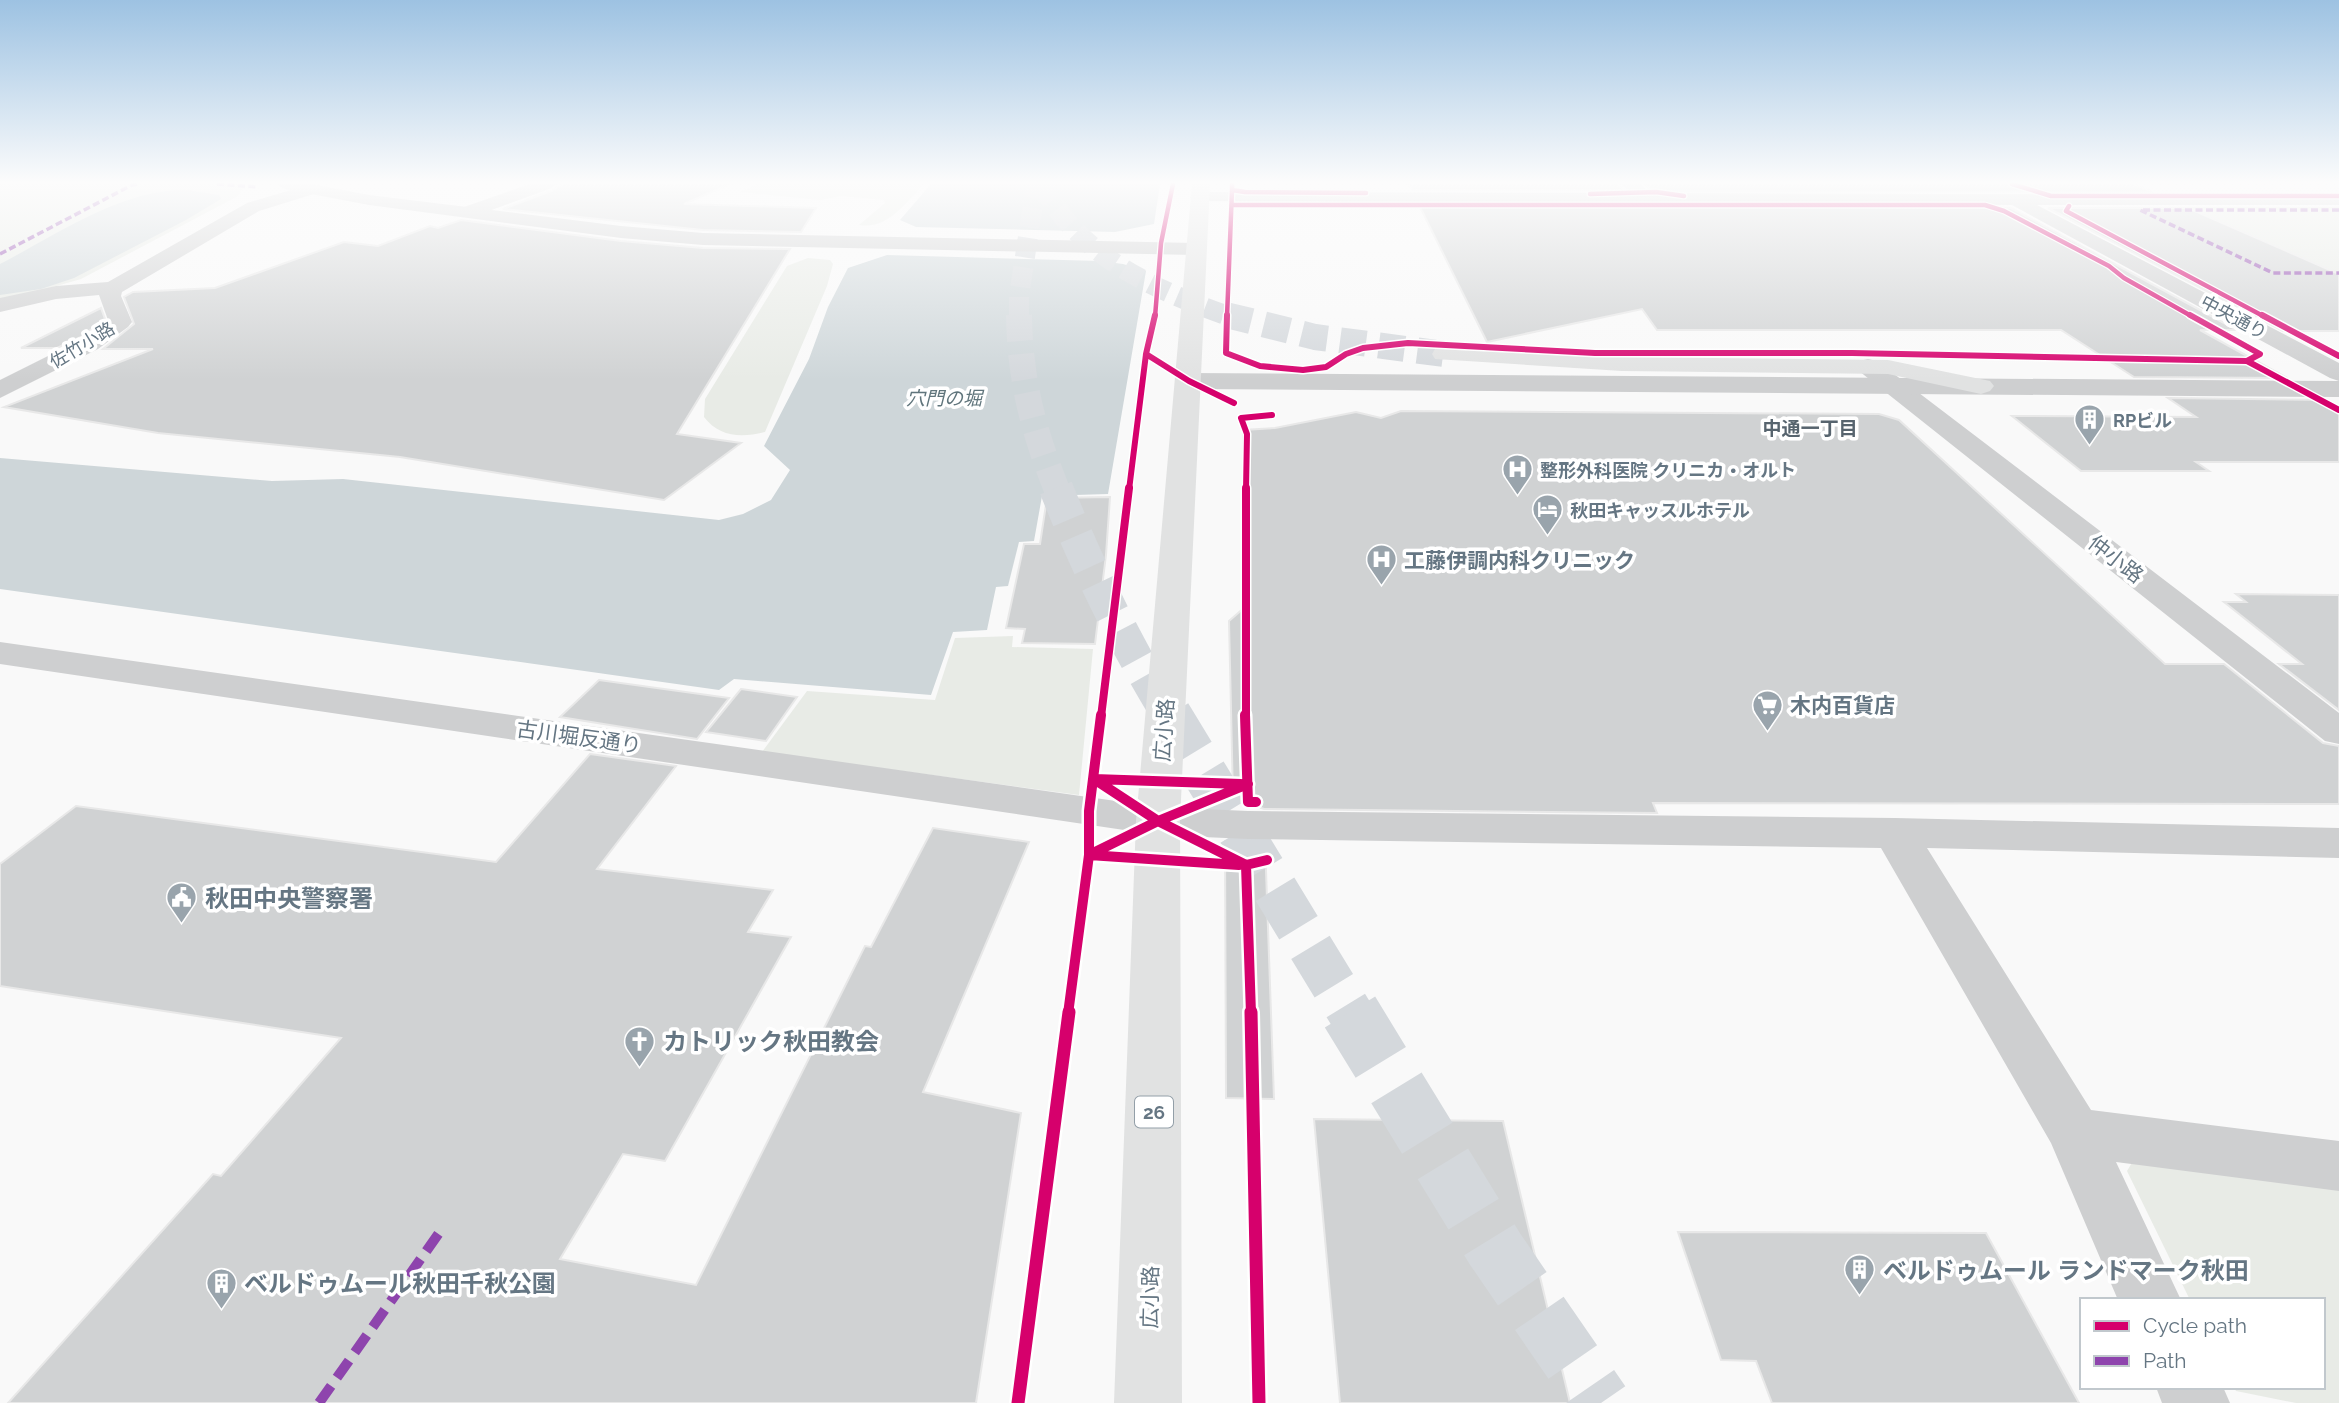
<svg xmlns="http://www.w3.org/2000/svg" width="2339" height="1403" viewBox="0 0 2339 1403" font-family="Raleway,'Noto Sans JP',sans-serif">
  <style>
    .green { fill: #e8ebe6 }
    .water { fill: #ced6d9 }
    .building { fill: #d0d2d3; stroke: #e8e8e8; stroke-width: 2 }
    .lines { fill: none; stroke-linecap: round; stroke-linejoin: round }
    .motorway-tunnel-far4 { stroke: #d4d8dc; stroke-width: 20; stroke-dasharray: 20 10; stroke-linecap: butt }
    .motorway-tunnel-far3 { stroke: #d4d8dc; stroke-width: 26; stroke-dasharray: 26 13; stroke-linecap: butt }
    .motorway-tunnel-far2 { stroke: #d4d8dc; stroke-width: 34; stroke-dasharray: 34 18; stroke-linecap: butt }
    .motorway-tunnel-far1 { stroke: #d4d8dc; stroke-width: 45; stroke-dasharray: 45 23; stroke-linecap: butt }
    .motorway-tunnel { stroke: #d4d8dc; stroke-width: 59; stroke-dasharray: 59 30; stroke-linecap: butt }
    .minor { fill: #cecfd0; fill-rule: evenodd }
    .tertiary { fill: #cecfd0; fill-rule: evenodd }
    .primary { fill: #e1e2e2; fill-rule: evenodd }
    .motorway { fill: #e1e2e2; fill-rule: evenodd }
    .quiet-far1 { stroke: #8e44ad; stroke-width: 3.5; stroke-dasharray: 7 3.5; stroke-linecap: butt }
    .quiet { stroke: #8e44ad; stroke-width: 10; stroke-dasharray: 21 10; stroke-linecap: butt }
    .cycleway-far4-casing { stroke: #fff; stroke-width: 7 }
    .cycleway-far3-casing { stroke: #fff; stroke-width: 9 }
    .cycleway-far2-casing { stroke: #fff; stroke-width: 11 }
    .cycleway-far1-casing { stroke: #fff; stroke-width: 15 }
    .cycleway-casing { stroke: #fff; stroke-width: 18 }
    .cycleway-far4 { stroke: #d6006c; stroke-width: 4.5 }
    .cycleway-far3 { stroke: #d6006c; stroke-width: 6 }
    .cycleway-far2 { stroke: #d6006c; stroke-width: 8 }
    .cycleway-far1 { stroke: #d6006c; stroke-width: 10 }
    .cycleway { stroke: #d6006c; stroke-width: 13 }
    .labels { text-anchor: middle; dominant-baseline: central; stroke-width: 7; stroke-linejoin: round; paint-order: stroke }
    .far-street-label { font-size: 18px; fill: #657683; stroke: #fff }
    .far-poi-label { font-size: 18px; font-weight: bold; fill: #657683; stroke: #fff; text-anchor: start }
    .far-water-label { font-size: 19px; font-style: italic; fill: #60757c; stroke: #fff }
    .far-neighbourhood-label { font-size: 19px; font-weight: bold; fill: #57646e; stroke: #fff }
    .shield { fill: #fff; stroke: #939fa8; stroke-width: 2 }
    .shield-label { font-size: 19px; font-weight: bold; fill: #657683 }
    .street-label { font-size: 21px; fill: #657683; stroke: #fff }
    .poi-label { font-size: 21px; font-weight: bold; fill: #657683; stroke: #fff; text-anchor: start }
    .near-poi-label { font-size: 24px; font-weight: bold; fill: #657683; stroke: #fff; text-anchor: start }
  </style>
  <rect width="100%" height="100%" fill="#f9f9f9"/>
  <!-- green -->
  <path class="green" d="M0 184H245L238 196 81 279 0 302Z
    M758 184H924C906 202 888 230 859 225L885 203 884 200 841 196 820 200 740 192Z
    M2112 207H2339V279H2261Z
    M808 258 830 260 833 264 827 286 765 432C741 438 719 437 704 417L705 399 787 266Z
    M1013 636 1012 647 1093 649 1079 795 762 752 807 691 935 700 955 638Z
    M2139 1151 2339 1177V1403H2296L2236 1391 2234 1387H2323V1300H2190L2127 1171Z"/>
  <!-- water -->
  <path class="water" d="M931 184H1160L1154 224 1115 232 916 227 900 220Z
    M187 190 219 195 221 199 186 220 74 278 41 289 0 295V264C56 235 123 188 187 190Z
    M887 255 1100 261 1123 264 1146 271 1108 494 1042 496 1034 541 1019 542 1008 586 996 587 987 630 953 632 931 695 734 679 719 690 0 589V458L272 481 343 479 719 520 743 514 771 500 790 470 764 446 809 359 828 307 848 268Z"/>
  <!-- building -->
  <path class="building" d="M561 184H730L684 204 816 208 801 232 703 230 503 209 553 190Z
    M1408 184H1618L1624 190H1412Z
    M1644 184H2134L2152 192 1651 191Z
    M1419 205 2011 208 2237 330H2200L2287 378 2134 377 2061 330H1657L1642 309 1487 342Z
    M2048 208H2188L2339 274V331H2283Z
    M461 220 621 241 703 248 790 249 677 434 741 443 664 500 400 457 158 433 4 407 153 349H103L134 324 124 297 133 292 215 288 344 242 378 246 430 226 438 228Z
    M101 308 105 319 81 337 57 348H21Z
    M2168 398 2326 400 2339 407V462H2196L2209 471H2081L2012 416 2196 417Z
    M1401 411 1879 414 1899 420 2165 664H2224L2323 743 2339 746V804L1653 803 1657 813 1264 809 1233 798 1229 621 1245 607 1243 430 1275 428 1356 412 1381 418Z
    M1110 497 1106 555 1095 644 1022 643 1025 629 1006 628 1024 544H1040L1047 498Z
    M2236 594 2339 595V710L2279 664H2302L2224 602H2246Z
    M599 680 729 698 697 739 560 717Z
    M741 689 797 697 766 741 706 732Z
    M590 754 676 766 597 869 773 890 748 932 791 937 665 1161 623 1154 560 1259 696 1285 865 946 871 947 933 828 1029 842 923 1092 1021 1113 976 1403H8L213 1174 221 1176 341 1038 0 986V864L76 806 496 862Z
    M1225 841 1265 842 1274 1099 1226 1098Z
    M1314 1119 1503 1121 1570 1403H1340Z
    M1678 1232 1986 1233 2079 1403H1772L1756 1361 1721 1360Z"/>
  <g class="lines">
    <!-- motorway-tunnel-far4 -->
    <path class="motorway-tunnel-far4" d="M1041 184C1081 258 1155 290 1231 317
      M1019 317V296L1036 184"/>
    <!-- motorway-tunnel-far3 -->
    <path class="motorway-tunnel-far3" d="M1019 315C1020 380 1033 430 1057 490
      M1226 315 1315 337 1444 354"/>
    <!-- motorway-tunnel-far2 -->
    <path class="motorway-tunnel-far2" d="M1056 488C1088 568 1125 644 1170 717"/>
    <!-- motorway-tunnel-far1 -->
    <path class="motorway-tunnel-far1" d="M1169 715 1351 1014"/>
    <!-- motorway-tunnel -->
    <path class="motorway-tunnel" d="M1350 1012 1495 1249 1601 1403"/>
    <!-- minor -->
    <path class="minor" d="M311 184 320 189 317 193 259 211 122 292 121 296 132 322 128 327 98 349 0 398V380L82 339 108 320 99 295 56 299 0 312V298L56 286 108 282 247 203Z
      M530 184H555L552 188 475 216H461L459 212 461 208Z
      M1621 184H1640L1657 199 1648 204 1642 203Z
      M1868 359 1877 361 2339 713V744L2325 741 1859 371 1856 366 1859 361Z
      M0 642 1158 807 1248 811 1895 818 2339 828V858L1927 848 2091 1110 2339 1141V1191L2116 1162 2181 1300H2118L2051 1143 1881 848 1248 839 1158 835 0 664Z
      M2156 1387H2223L2230 1403H2162Z"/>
    <!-- tertiary -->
    <path class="tertiary" d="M276 184H312L369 195 621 226 703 233 1195 243 1202 245 1205 249 1202 253 1195 255 703 245 621 238 369 205 285 189Z
      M1199 192 2339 195V205H2037L2339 363V381L2330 378 2012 205 1193 201 1190 197Z
      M1189 373 2339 381V397L1189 389 1180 386 1176 381 1180 376Z"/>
    <!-- primary -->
    <path class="primary" d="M1192 184H1210L1180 821 1182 1403H1114L1136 821Z"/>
    <!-- motorway -->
    <path class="motorway" d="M1444 347 1622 357 1888 360 1990 381 1994 386 1990 391 1981 394 1888 374 1622 371 1435 359 1432 354 1435 349Z"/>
    <!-- quiet-far1 -->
    <path class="quiet-far1" d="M217 184 257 187
      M2339 210H2140L2273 273H2339
      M0 254 132 185 140 184"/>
    <!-- quiet -->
    <path class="quiet" d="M319 1403 444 1226"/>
    <defs>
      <path id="cycleway-far4" d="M1232 184V190L1245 192 1366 193
        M2012 184 2051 196H2339
        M1590 194 1656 192 1684 196
        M1232 205H1985L2004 211 2109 266 2124 278 2193 317
        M2069 206 2066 211 2265 317
        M1155 317 1161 243 1173 184
        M1227 317 1232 190"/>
      <path id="cycleway-far3" d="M1227 315 1226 353 1260 366 1303 370 1326 367 1346 354 1363 348 1408 343 1595 353H1852L2247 361
        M2190 315 2260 354 2247 361 2339 410
        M2262 315 2339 356
        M1146 354 1189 381 1234 403
        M1129 490 1146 354 1155 315
        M1246 490 1247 434 1241 418 1272 415"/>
      <path id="cycleway-far2" d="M1101 717 1129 488
        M1246 717V488"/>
      <path id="cycleway-far1" d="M1245 715 1248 802H1256
        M1094 779 1158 821 1246 865
        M1094 779 1241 784
        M1089 855 1158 821 1248 784
        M1089 855 1239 865
        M1068 1014 1089 855V811L1101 715
        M1251 1014 1246 865 1267 860"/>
      <path id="cycleway" d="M1251 1012 1259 1403
        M1018 1403 1069 1012"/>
    </defs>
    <!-- cycleway-far4 casing -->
    <use href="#cycleway-far4" class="cycleway-far4-casing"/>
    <!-- cycleway-far3 casing -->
    <use href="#cycleway-far3" class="cycleway-far3-casing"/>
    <!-- cycleway-far2 casing -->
    <use href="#cycleway-far2" class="cycleway-far2-casing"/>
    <!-- cycleway-far1 casing -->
    <use href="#cycleway-far1" class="cycleway-far1-casing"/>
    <!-- cycleway casing -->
    <use href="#cycleway" class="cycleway-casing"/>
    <!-- cycleway-far4 -->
    <use href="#cycleway-far4" class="cycleway-far4"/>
    <!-- cycleway-far3 -->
    <use href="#cycleway-far3" class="cycleway-far3"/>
    <!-- cycleway-far2 -->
    <use href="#cycleway-far2" class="cycleway-far2"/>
    <!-- cycleway-far1 -->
    <use href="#cycleway-far1" class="cycleway-far1"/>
    <!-- cycleway -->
    <use href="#cycleway" class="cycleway"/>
  </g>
  <!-- sky -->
  <linearGradient id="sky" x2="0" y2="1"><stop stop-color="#9dc2e2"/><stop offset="0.48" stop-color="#fcfcfc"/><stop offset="1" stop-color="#fcfcfc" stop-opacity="0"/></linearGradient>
  <rect width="2339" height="380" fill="url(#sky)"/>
  <!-- icons -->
  <defs>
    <symbol id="building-pin" viewBox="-11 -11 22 30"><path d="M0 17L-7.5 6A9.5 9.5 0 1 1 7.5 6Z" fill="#99a4ac" stroke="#fff"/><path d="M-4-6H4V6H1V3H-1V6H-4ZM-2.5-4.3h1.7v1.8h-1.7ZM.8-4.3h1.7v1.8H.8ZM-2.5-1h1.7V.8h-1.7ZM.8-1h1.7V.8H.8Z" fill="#fff"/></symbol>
    <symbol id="hospital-pin" viewBox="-11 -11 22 30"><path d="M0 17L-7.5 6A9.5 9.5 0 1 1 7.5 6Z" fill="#99a4ac" stroke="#fff"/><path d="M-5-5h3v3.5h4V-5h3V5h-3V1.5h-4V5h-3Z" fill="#fff"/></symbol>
    <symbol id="hotel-pin" viewBox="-11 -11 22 30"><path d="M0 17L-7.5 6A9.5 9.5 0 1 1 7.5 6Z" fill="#99a4ac" stroke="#fff"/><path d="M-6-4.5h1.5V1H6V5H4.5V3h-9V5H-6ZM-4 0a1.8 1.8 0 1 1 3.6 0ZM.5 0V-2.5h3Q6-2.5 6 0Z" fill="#fff"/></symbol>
    <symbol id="supermarket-pin" viewBox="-11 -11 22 30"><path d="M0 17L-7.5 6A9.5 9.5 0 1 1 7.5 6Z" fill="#99a4ac" stroke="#fff"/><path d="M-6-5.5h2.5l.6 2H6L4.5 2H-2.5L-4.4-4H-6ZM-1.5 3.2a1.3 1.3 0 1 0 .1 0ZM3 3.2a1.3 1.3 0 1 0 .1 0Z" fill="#fff"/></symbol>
    <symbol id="civic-pin" viewBox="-11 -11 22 30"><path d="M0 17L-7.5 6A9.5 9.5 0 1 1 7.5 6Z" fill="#99a4ac" stroke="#fff"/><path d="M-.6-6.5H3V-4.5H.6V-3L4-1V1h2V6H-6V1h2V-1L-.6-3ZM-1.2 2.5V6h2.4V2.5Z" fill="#fff"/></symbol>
    <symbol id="church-pin" viewBox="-11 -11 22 30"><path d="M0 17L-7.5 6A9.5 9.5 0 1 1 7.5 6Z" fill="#99a4ac" stroke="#fff"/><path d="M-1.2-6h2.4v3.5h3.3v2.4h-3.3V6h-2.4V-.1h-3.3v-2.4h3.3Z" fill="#fff"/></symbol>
  </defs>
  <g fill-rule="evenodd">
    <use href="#building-pin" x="2072" y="402" width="35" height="47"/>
    <use href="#hospital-pin" x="1500" y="452" width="35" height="47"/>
    <use href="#hotel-pin" x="1530" y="492" width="35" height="47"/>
    <use href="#hospital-pin" x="1364" y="542" width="35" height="47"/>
    <use href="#supermarket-pin" x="1750" y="688" width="35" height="47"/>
    <use href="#civic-pin" x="164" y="880" width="35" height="47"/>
    <use href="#church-pin" x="622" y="1024" width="35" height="47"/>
    <use href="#building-pin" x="1842" y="1252" width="35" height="47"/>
    <use href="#building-pin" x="204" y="1266" width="35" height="47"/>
  </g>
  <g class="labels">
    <!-- far-street labels -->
    <g class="far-street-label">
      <text transform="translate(2234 317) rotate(28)">中央通り</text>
      <text transform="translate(82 345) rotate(-31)">佐竹小路</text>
    </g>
    <!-- far-poi labels -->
    <g class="far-poi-label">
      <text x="2113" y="420">RPビル</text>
      <text x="1540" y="470">整形外科医院 クリニカ・オルト</text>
      <text x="1570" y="510">秋田キャッスルホテル</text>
    </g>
    <!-- far-water labels -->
    <g class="far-water-label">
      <text x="944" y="398">穴門の堀</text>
    </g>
    <!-- far-neighbourhood labels -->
    <g class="far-neighbourhood-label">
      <text x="1810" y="428">中通一丁目</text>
    </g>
    <!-- shield labels -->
    <rect class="shield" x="1135" y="1096.5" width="38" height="31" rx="5"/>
    <g class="shield-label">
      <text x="1154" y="1112">26</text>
    </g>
    <!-- street labels -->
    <g class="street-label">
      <text transform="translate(2116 559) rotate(38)">仲小路</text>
      <text transform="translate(1164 730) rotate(-86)">広小路</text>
      <text transform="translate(579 737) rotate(8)">古川堀反通り</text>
      <text transform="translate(1150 1297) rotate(-89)">広小路</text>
    </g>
    <!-- poi labels -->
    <g class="poi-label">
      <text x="1404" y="560">工藤伊調内科クリニック</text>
      <text x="1790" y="705">木内百貨店</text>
    </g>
    <!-- near-poi labels -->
    <g class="near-poi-label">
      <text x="205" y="898">秋田中央警察署</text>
      <text x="663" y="1041">カトリック秋田教会</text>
      <text x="1883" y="1270">ベルドゥムール ランドマーク秋田</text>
      <text x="244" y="1283">ベルドゥムール秋田千秋公園</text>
    </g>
  </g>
  <!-- legend -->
  <rect x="2080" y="1298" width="245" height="91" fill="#ffffff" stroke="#c1c8cd" stroke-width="2"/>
  <rect x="2094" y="1321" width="35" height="10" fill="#d6006c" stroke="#c1c8cd" stroke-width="2"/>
  <text x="2143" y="1333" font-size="21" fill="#657683">Cycle path</text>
  <rect x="2094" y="1356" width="35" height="10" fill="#8e44ad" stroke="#c1c8cd" stroke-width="2"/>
  <text x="2143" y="1368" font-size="21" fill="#657683">Path</text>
</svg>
